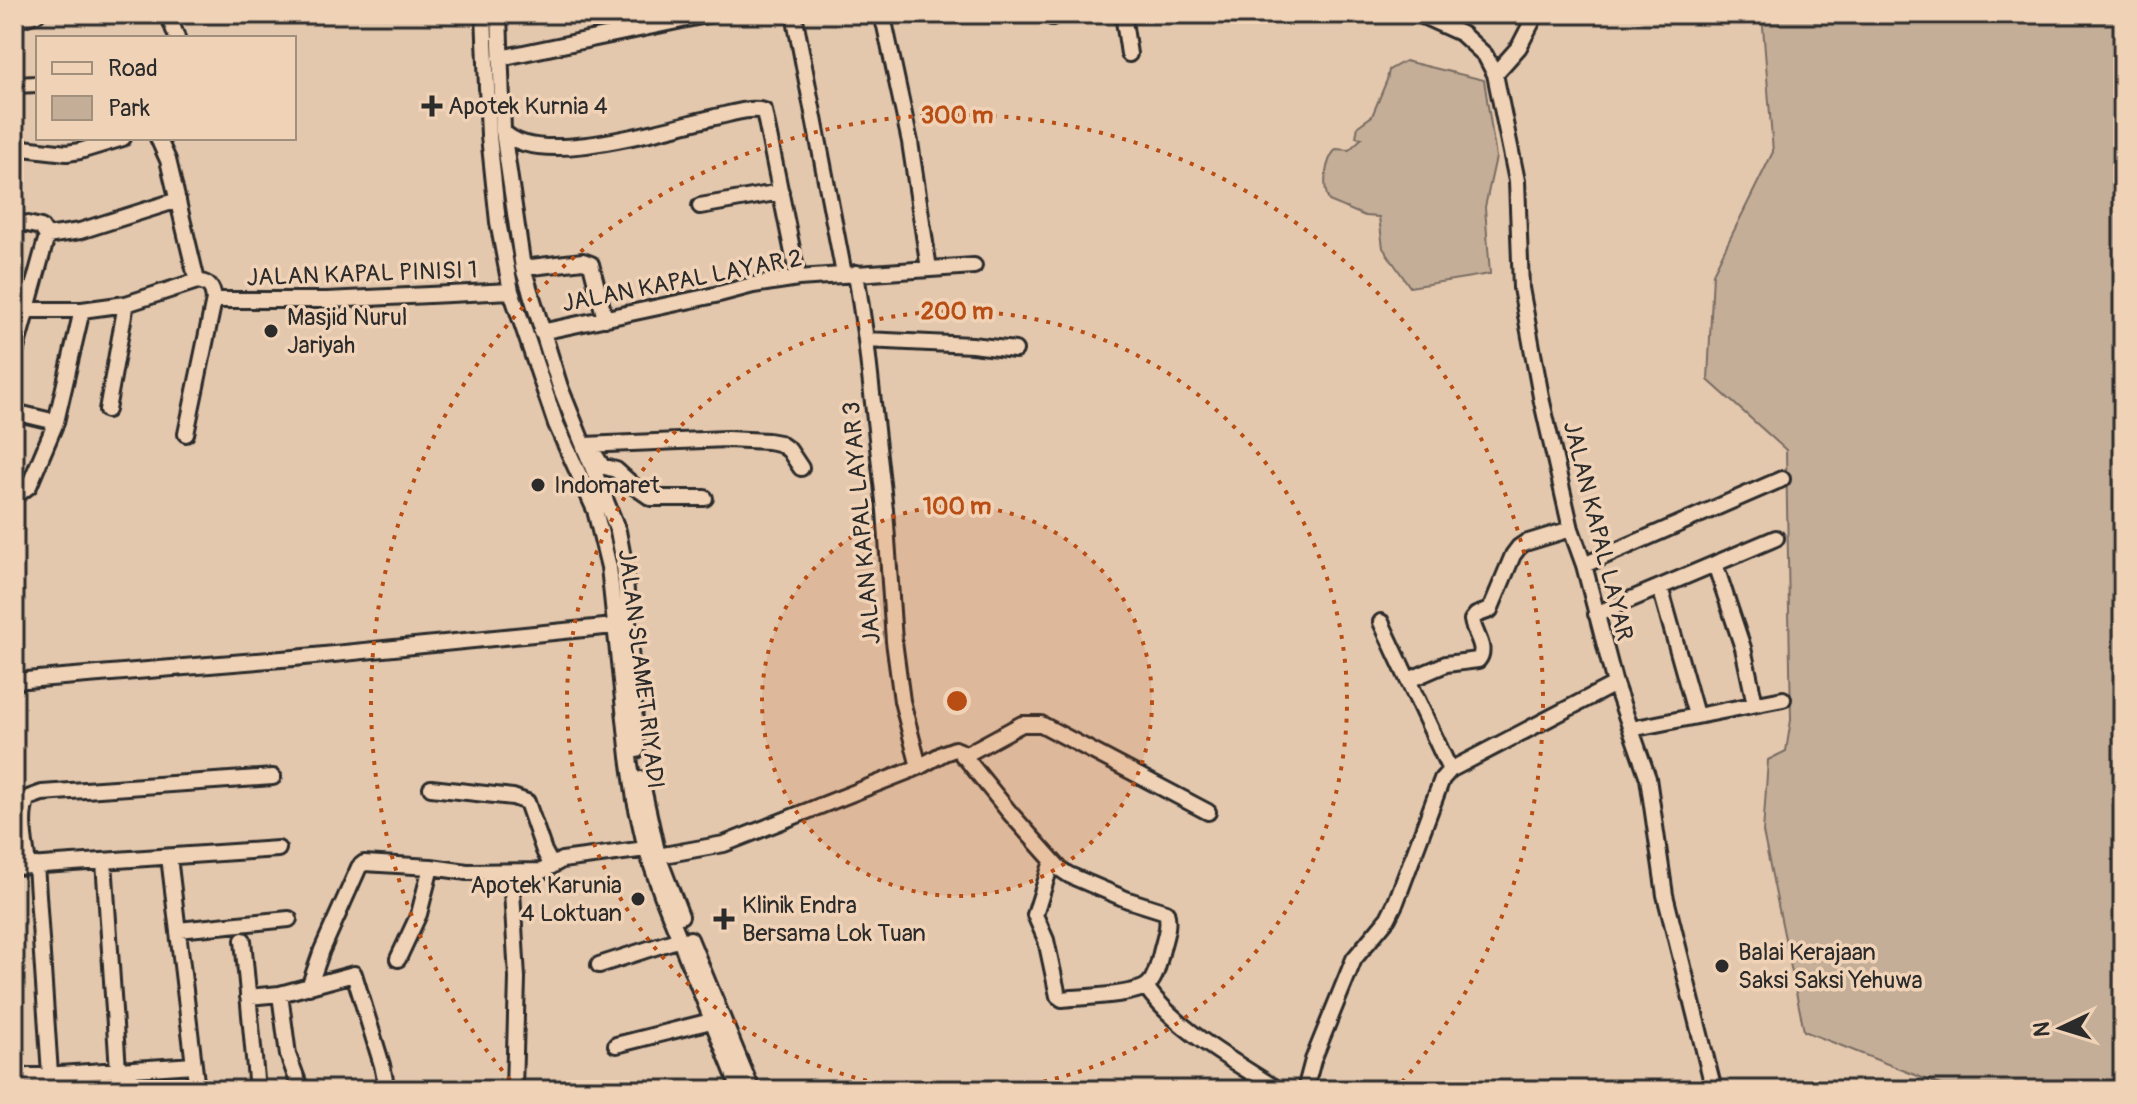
<svg xmlns="http://www.w3.org/2000/svg" width="2137" height="1104" viewBox="0 0 2137 1104" font-family="Pangolin,sans-serif">
  <style>
    .green { fill: #c5ae98; stroke: #786c62; stroke-width: 2 }
    .lines { fill: none; stroke-linecap: round; stroke-linejoin: round }
    .minor-casing { stroke: #2b2b2b; stroke-width: 20 }
    .minor { stroke: #f0d2b6; stroke-width: 14 }
    .ring { fill: none; stroke: #b94e14; stroke-width: 4; stroke-dasharray: 4 8 }
    .poi-dot { fill: #2b2b2b; stroke: #f0d2b6; stroke-width: 3 }
    .labels { text-anchor: middle; dominant-baseline: central; stroke-width: 7; stroke-linejoin: round; paint-order: stroke }
    .poi-label { font-size: 24px; fill: #2b2b2b; stroke: #f0d2b6; text-anchor: start }
    .street-label { font-size: 24px; fill: #2b2b2b; stroke: #f0d2b6 }
    .centre { fill: #b94e14; stroke: #f0d2b6; stroke-width: 4 }
    .ring-label { font-size: 24px; text-anchor: middle; font-weight: bold; fill: #b94e14; stroke: #f0d2b6; stroke-width: 7; stroke-linejoin: round; paint-order: stroke }
  </style>
  <rect width="100%" height="100%" fill="#e4c8ae"/>
  <filter id="ink" filterUnits="userSpaceOnUse"><feTurbulence type="fractalNoise" baseFrequency=".0125" numOctaves="2"/><feDisplacementMap in="SourceGraphic" scale="16" xChannelSelector="R" yChannelSelector="G"/><feConvolveMatrix kernelMatrix="1 2 1 2 8 2 1 2 1" color-interpolation-filters="sRGB"/></filter>
  <g filter="url(#ink)">
    <!-- green -->
    <path class="green" d="M1762 14H2123V1090H1953L1804 1031 1763 832 1768 760 1786 751 1791 720 1786 450 1708 380 1713 273 1773 152Z
      M1405 61 1484 80 1496 157 1485 207 1490 274 1410 287 1383 248 1379 217 1365 216 1329 201C1322 186 1325 161 1336 149L1349 150 1362 138 1356 137 1358 126 1372 116 1387 80 1389 70Z"/>
    <g class="lines">
      <defs>
        <path id="minor" d="M168 14 177 38
          M484 14 489 136 498 222 511 291 556 424 595 510 609 567 629 757 635 800 646 849 662 895 740 1090
          M499 14 503 131 523 268 560 387 618 531 624 563 637 750
          M794 14 844 274
          M880 14 885 26 910 142 929 269
          M1051 14 1052 17
          M1123 14 1129 54
          M1418 14 1462 34 1485 55 1495 74 1517 181 1521 288 1542 402 1571 529 1584 565 1615 684 1648 778 1665 895 1714 1090
          M14 21 37 14
          M500 58 711 14
          M1495 74 1519 47 1536 14
          M14 85 38 84
          M503 131C537 170 670 127 715 117 731 114 748 107 764 111L798 278
          M158 138 168 160 197 281
          M14 147 67 153 80 151 123 138
          M700 206 781 192
          M14 221 41 227 47 236 14 356
          M47 236 80 231 178 200
          M523 268 583 261 591 264 605 319
          M856 273 866 340 885 510 894 641 902 701 919 767
          M214 300H327L511 291
          M27 310H82
          M541 332 715 295 753 285 798 278 974 266
          M866 340 972 345 1015 350
          M107 410 126 304
          M14 412 56 422
          M584 445 727 439 768 441 779 443 789 450 801 468
          M594 453 602 466 616 470 635 487 651 498H705
          M14 491 21 492 29 486 56 422 82 310 126 304 197 281C209 283 213 287 214 300L186 434
          M1715 564 1743 648 1755 704
          M1584 565 1782 479
          M1660 587 1696 715
          M1596 614 1776 538
          M1381 622 1450 770
          M1409 680 1446 664 1478 660C1488 648 1474 634 1472 620L1476 615 1490 610 1513 555 1519 547 1525 543 1571 529
          M14 681 294 658 614 626
          M1631 729 1783 699
          M963 756 1022 724H1041L1208 812
          M641 779 658 856 681 916
          M431 788 513 797 527 802 544 851 552 866
          M658 856 724 844 919 767 944 753 955 749 960 751 1010 813 1060 869 1069 875 1128 900 1166 912C1170 924 1165 937 1162 949 1159 960 1157 976 1149 984 1137 996 1081 997 1062 999L1058 996 1046 940 1035 915 1052 861
          M169 857 197 1090
          M104 861 118 1070
          M36 865 50 1074
          M28 866C26 846 18 816 28 798L42 793 273 777
          M14 867 278 849
          M511 873 517 978 514 1090
          M178 930 289 919
          M690 939 752 1090
          M243 940 257 1090
          M398 959 419 914 431 867
          M599 965 680 939
          M309 987 322 950 359 867 364 863 431 867 467 872 542 871 562 860 646 849
          M1146 987C1176 1030 1234 1061 1278 1090
          M280 994 288 1055 301 1090
          M248 997 280 994 354 974 382 1065 387 1090
          M616 1045 719 1019
          M14 1077 194 1065
          M1305 1090 1313 1060 1354 959 1388 918 1396 902 1442 779 1450 770 1615 684"/>
      </defs>
      <!-- minor casing -->
      <use href="#minor" class="minor-casing"/>
      <!-- minor -->
      <use href="#minor" class="minor"/>
    </g>
  </g>
  <!-- distance rings -->
  <circle cx="957" cy="701" r="195" fill="#b94e14" fill-opacity=".12"/>
  <g class="ring">
    <circle cx="957" cy="701" r="195"/>
    <path d="M926 1090A390 390 0 1 1 988 1090"/>
    <path d="M518 1089A586 586 0 1 1 1396 1089"/>
  </g>
  <!-- markers -->
  <g class="poi-dot">
    <path d="M428 94h8v8h8v8h-8v8h-8v-8h-8v-8h8z"/>
    <circle cx="271" cy="331" r="8"/>
    <circle cx="538" cy="485" r="8"/>
    <circle cx="638" cy="899" r="8"/>
    <path d="M720 907h8v8h8v8h-8v8h-8v-8h-8v-8h8z"/>
    <circle cx="1722" cy="966" r="8"/>
  </g>
  <g class="labels">
    <!-- poi labels -->
    <g class="poi-label">
      <text x="448" y="106">Apotek Kurnia 4</text>
      <text x="287" y="317">Masjid Nurul<tspan x="287" dy="28">Jariyah</tspan></text>
      <text x="554" y="485">Indomaret</text>
      <text x="622" y="885" text-anchor="end">Apotek Karunia<tspan x="622" dy="28">4 Loktuan</tspan></text>
      <text x="742" y="905">Klinik Endra<tspan x="742" dy="28">Bersama Lok Tuan</tspan></text>
      <text x="1738" y="952">Balai Kerajaan<tspan x="1738" dy="28">Saksi Saksi Yehuwa</tspan></text>
    </g>
    <!-- street labels -->
    <g class="street-label">
      <text transform="translate(362 274) rotate(-2)">JALAN KAPAL PINISI 1</text>
      <text transform="translate(682 281) rotate(-11)">JALAN KAPAL LAYAR 2</text>
      <text transform="translate(862 523) rotate(-95)">JALAN KAPAL LAYAR 3</text>
      <text transform="translate(1598 531) rotate(76)">JALAN KAPAL LAYAR</text>
      <text transform="translate(641 669) rotate(83)">JALAN SLAMET RIYADI</text>
    </g>
  </g>
  <circle cx="957" cy="701" r="12" class="centre"/>
  <g class="ring-label">
    <text x="957" y="123">300 m</text>
    <text x="957" y="319">200 m</text>
    <text x="957" y="514">100 m</text>
  </g>
  <!-- margin -->
  <rect width="2137" height="1104" fill="none" stroke="#f0d2b6" stroke-width="48"/>
  <rect x="24" y="24" width="2089" height="1056" fill="none" stroke="#2b2b2b" stroke-width="3" filter="url(#ink)"/>
  <!-- legend -->
  <rect x="36" y="36" width="260" height="104" fill="#f0d2b6" stroke="#a18f7e" stroke-width="2"/>
  <rect x="52" y="62" width="40" height="12" fill="#f0d2b6" stroke="#a18f7e" stroke-width="2"/>
  <text x="108" y="76" font-size="24" fill="#2b2b2b">Road</text>
  <rect x="52" y="96" width="40" height="24" fill="#c5ae98" stroke="#a18f7e" stroke-width="2"/>
  <text x="108" y="116" font-size="24" fill="#2b2b2b">Park</text>
  <!-- north arrow -->
  <g transform="translate(2061 1028) rotate(266)" stroke="#f0d2b6" stroke-width="6" paint-order="stroke">
  <path d="M0-6L14 30L0 20L-14 30Z" fill="#2b2b2b"/>
  <text y="-12" font-size="22" font-weight="bold" text-anchor="middle" fill="#2b2b2b">N</text>
  </g>
</svg>
